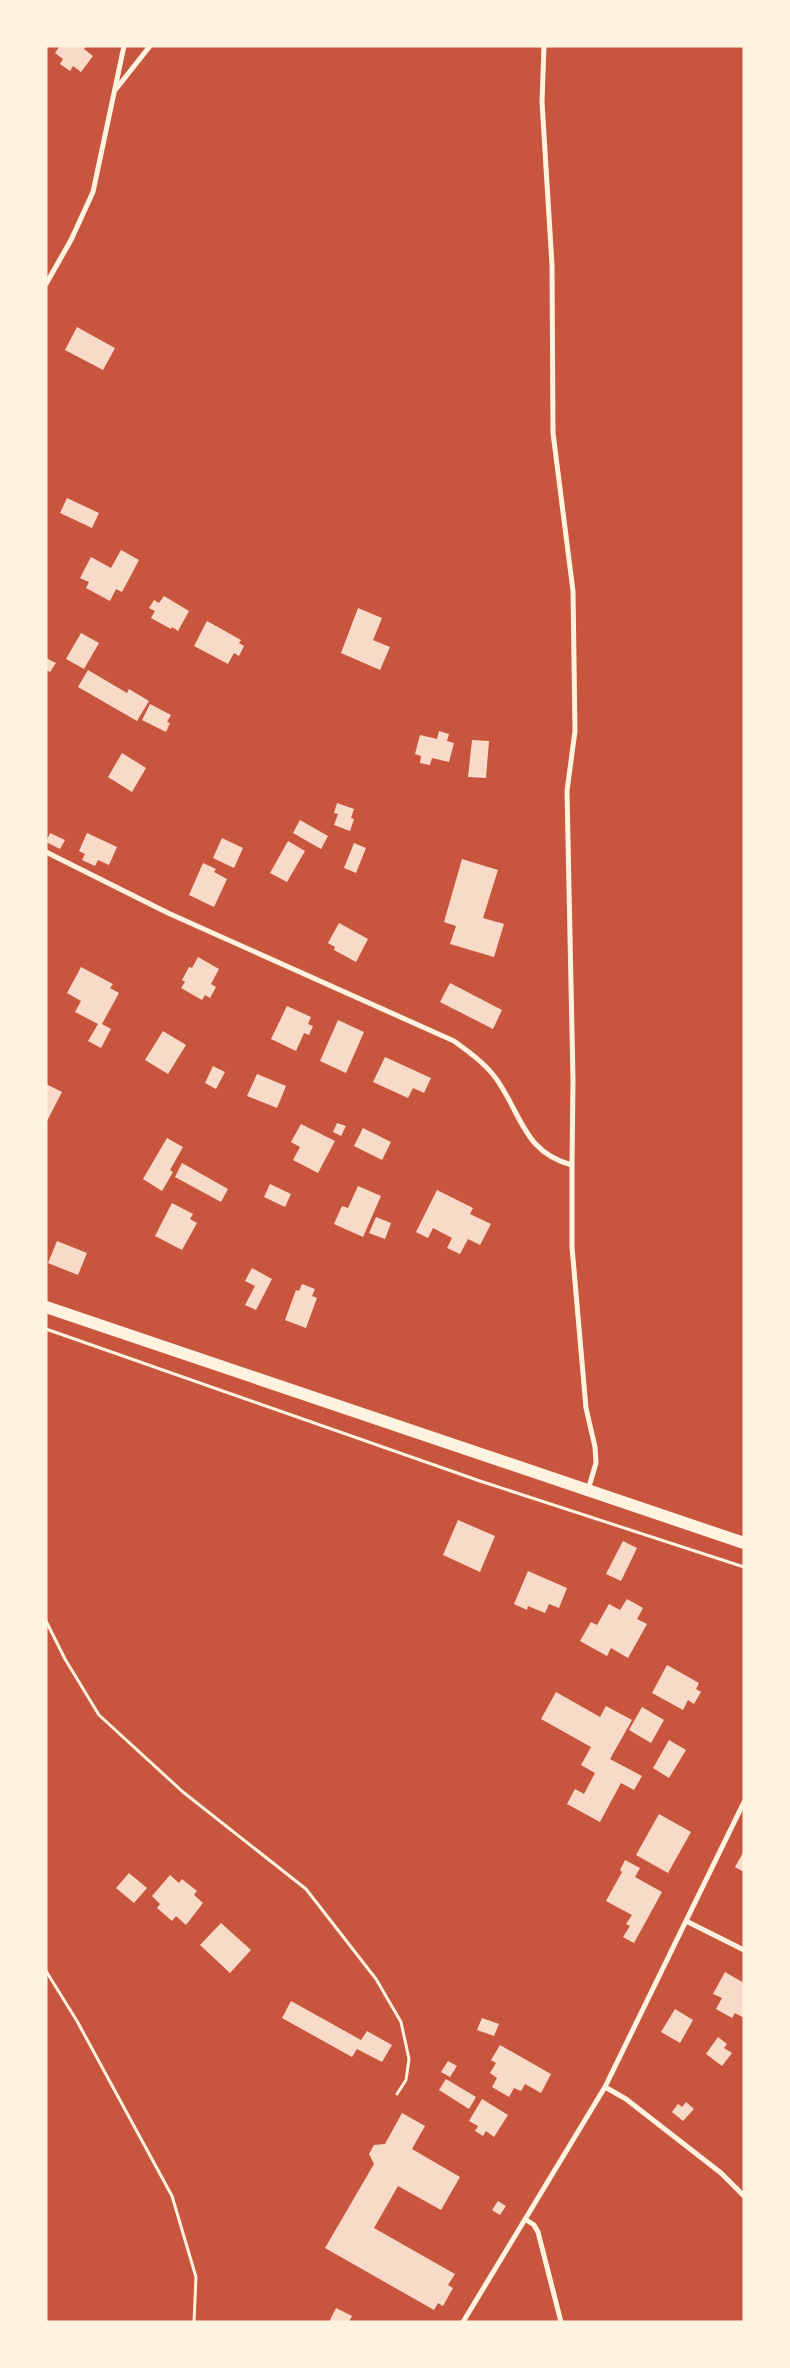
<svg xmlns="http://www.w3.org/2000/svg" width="790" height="2368" viewBox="0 0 790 2368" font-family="'Noto Sans',sans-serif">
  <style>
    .building { fill: #f7dbc8 }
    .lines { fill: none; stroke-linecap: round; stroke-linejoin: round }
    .path { stroke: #fff3e0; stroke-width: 3 }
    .minor { stroke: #fff3e0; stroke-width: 5 }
    .primary { stroke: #fff3e0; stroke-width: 12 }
  </style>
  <rect width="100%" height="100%" fill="#c8553d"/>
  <!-- building -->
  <path class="building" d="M60 46H86L84 49 93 56 81 72 73 66 70 71 60 64 63 59 55 53Z
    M77 327 115 348 103 370 65 350Z
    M67 498 99 513 92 528 60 513Z
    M121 550 139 560 122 592 116 589 110 601 86 588 89 582 80 578 91 557 111 568Z
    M164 596 189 611 178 631 172 627 171 629 151 618 155 611 149 608 154 600 159 603Z
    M358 608 382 618 373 640 390 647 380 670 341 653Z
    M207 621 241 640 239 643 244 646 239 656 234 653 228 664 194 646Z
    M81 633 99 643 84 669 66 659Z
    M46 658 56 663 50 672 46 670Z
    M88 670 127 693 129 689 149 701 137 721 78 687Z
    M150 704 171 715 167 722 170 723 166 732 142 720Z
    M439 731 449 734 447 741 454 743 449 762 432 758 430 765 420 763 421 756 415 754 420 735 437 739Z
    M472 740 489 741 486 778 468 777Z
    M122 753 146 768 132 792 108 777Z
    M337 803 354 809 351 818 354 819 350 831 334 825 338 814 334 813Z
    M300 820 328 836 321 849 293 833Z
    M50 833 65 840 60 849 46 842Z
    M87 833 117 847 109 865 98 860 95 866 82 860 85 854 79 851Z
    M222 838 243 848 234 868 213 858Z
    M288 841 305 851 287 882 270 873Z
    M354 843 366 848 356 873 344 868Z
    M462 859 498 870 483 918 504 924 494 957 450 944 456 926 444 922Z
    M203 863 216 869 214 872 227 879 214 907 189 895Z
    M339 923 368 939 356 962 334 950 335 947 328 943Z
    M198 957 219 969 211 984 216 987 210 998 205 995 202 1000 181 988 185 982 182 980 189 967 192 968Z
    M81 967 113 984 110 988 119 993 102 1024 111 1029 101 1048 88 1041 98 1024 75 1012 81 1001 67 993Z
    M450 983 502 1010 493 1029 440 1002Z
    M287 1006 311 1017 308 1024 313 1026 309 1035 304 1033 296 1051 271 1039Z
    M338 1020 364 1032 346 1073 320 1061Z
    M163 1031 186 1045 168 1074 145 1060Z
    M385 1057 431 1078 424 1093 413 1088 408 1098 373 1082Z
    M213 1066 225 1072 216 1089 205 1083Z
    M257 1074 286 1086 277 1108 247 1096Z
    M46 1084 62 1092 46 1123Z
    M337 1123 346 1126 341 1136 333 1132Z
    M301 1124 335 1141 318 1173 293 1160 300 1147 291 1142Z
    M363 1128 391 1142 382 1160 354 1146Z
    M167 1138 183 1147 170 1170 173 1172 162 1191 143 1179Z
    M182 1163 228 1189 221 1202 175 1177Z
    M270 1184 291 1194 285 1207 264 1197Z
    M358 1186 381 1196 363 1237 334 1224 342 1206 348 1208Z
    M437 1190 473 1208 470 1214 491 1224 480 1245 468 1239 460 1254 447 1248 452 1238 433 1228 428 1238 416 1232Z
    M172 1203 193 1214 190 1219 197 1223 182 1250 155 1236Z
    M376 1217 391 1223 385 1239 369 1233Z
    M57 1241 87 1253 78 1275 48 1263Z
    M252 1268 272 1279 256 1310 245 1305 255 1286 245 1281Z
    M302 1284 315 1289 312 1296 317 1298 306 1328 285 1320 296 1290 299 1291Z
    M458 1520 495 1536 480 1572 443 1555Z
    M623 1541 637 1548 621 1581 606 1574Z
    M528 1571 567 1588 559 1608 549 1604 545 1613 528 1606 527 1610 514 1604Z
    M627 1599 643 1608 637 1619 647 1624 628 1658 611 1648 607 1656 580 1641 591 1622 597 1625 609 1604 620 1610Z
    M667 1665 699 1683 696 1689 701 1692 694 1704 688 1700 683 1710 652 1693Z
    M556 1692 600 1717 606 1706 632 1720 610 1759 642 1776 634 1790 621 1783 600 1822 567 1804 575 1789 584 1794 595 1773 581 1765 591 1747 541 1719Z
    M642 1707 664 1720 651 1743 629 1730Z
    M669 1740 686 1750 669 1778 653 1768Z
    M659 1814 691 1832 668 1873 636 1855Z
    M744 1851V1872L735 1867Z
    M625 1860 640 1868 635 1877 662 1892 634 1943 623 1937 630 1926 626 1924 632 1915 606 1901 622 1872 620 1870Z
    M129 1873 147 1888 134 1903 116 1888Z
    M170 1875 179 1883 182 1879 197 1891 194 1895 203 1903 186 1925 176 1916 172 1921 157 1908 160 1904 152 1896Z
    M221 1923 251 1950 230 1973 200 1945Z
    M725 1972 744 1983V2018L735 2013 732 2018 716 2009 722 1998 713 1994Z
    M291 2001 361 2040 367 2031 392 2045 382 2062 357 2049 352 2057 282 2018Z
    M675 2009 693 2020 680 2043 661 2032Z
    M482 2018 499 2024 494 2036 477 2030Z
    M718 2037 727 2044 724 2048 732 2053 722 2066 706 2054Z
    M500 2045 551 2074 541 2093 525 2084 521 2091 514 2088 509 2097 492 2087 497 2078 490 2073 496 2063 491 2060Z
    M448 2061 457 2066 450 2077 441 2072Z
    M446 2079 476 2097 469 2109 439 2090Z
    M482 2099 508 2115 494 2137 486 2131 483 2136 475 2131 478 2126 469 2121Z
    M686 2102 694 2109 683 2121 672 2112 678 2104 682 2107Z
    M402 2113 425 2126 412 2149 460 2177 441 2210 398 2186 374 2228 455 2274 448 2285 453 2288 443 2306 438 2303 434 2310 325 2248 374 2164 369 2154 374 2145 385 2144Z
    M498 2201 506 2206 500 2215 492 2210Z
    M336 2308 352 2316 349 2322H329Z"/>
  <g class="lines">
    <!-- path -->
    <path class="path" d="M46 1329 480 1481 744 1567
      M46 1621 65 1659 99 1715 183 1792 306 1889 376 1979 401 2022 409 2059 406 2080 397 2094
      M46 1971 77 2021 172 2196 196 2277 194 2322"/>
    <!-- minor -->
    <path class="minor" d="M544 46 542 102 552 265 553 433 573 591 575 731 567 791 573 1080 572 1165
      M116 89 150 46
      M46 284 71 240 93 192 124 46
      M46 852 168 913 454 1041C472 1054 490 1067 501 1086 523 1121 527 1153 572 1165V1247L586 1408 595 1447 596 1463 588 1490
      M686 1921 744 1950
      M605 2087 626 2099 721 2173 744 2196
      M525 2219 534 2225 538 2232 561 2322
      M463 2322 605 2087 744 1802"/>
    <!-- primary -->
    <path class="primary" d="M46 1307 744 1543"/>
  </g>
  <!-- border -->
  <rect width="790" height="2368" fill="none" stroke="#fff3e0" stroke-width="95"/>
</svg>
